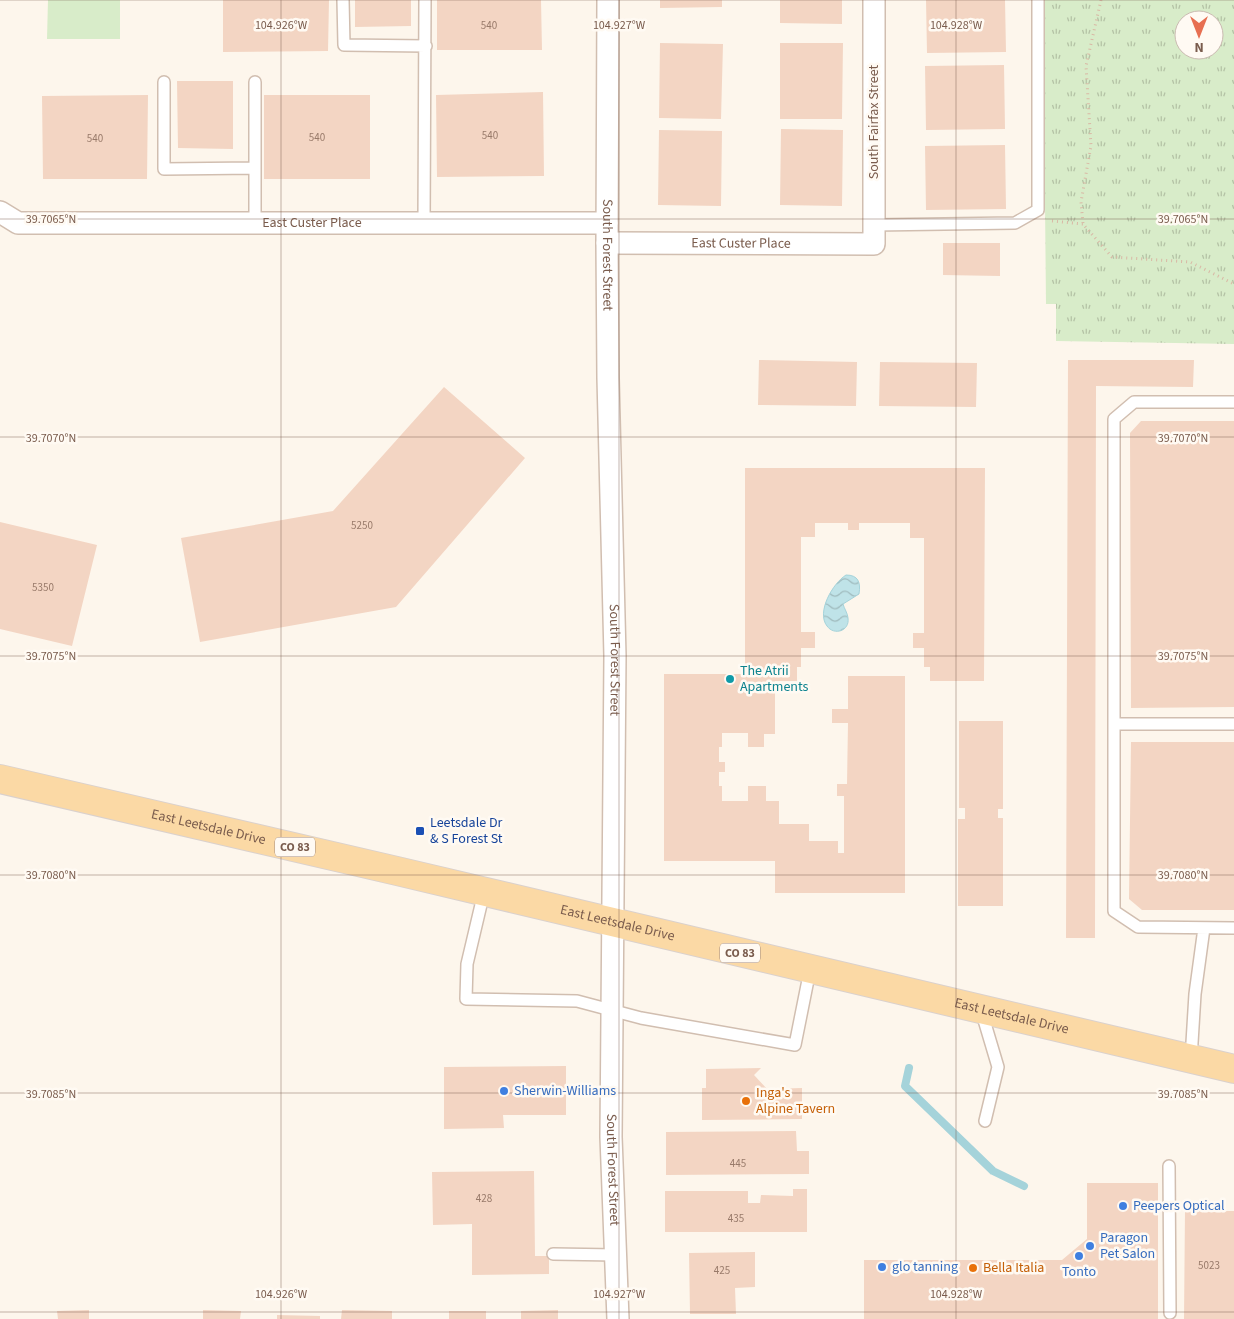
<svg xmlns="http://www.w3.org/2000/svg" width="1234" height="1319" viewBox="0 0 1234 1319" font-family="'Source Sans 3',sans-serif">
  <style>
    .park { fill: url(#park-tufts); fill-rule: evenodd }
    .pitch { fill: #d8ecc9 }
    .water { fill: url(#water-waves); stroke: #a5d3da }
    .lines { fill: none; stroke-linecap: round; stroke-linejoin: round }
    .stream { stroke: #a5d3da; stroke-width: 8 }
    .building { fill: #f3d5c3 }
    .service-casing { stroke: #d1beb0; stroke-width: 14 }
    .minor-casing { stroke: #d1beb0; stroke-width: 24 }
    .primary-casing { stroke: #dad1cd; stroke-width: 30 }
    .path { stroke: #d9b8a5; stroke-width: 3; stroke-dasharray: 1 4; stroke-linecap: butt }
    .service { stroke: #fff; stroke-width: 11 }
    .minor { stroke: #fff; stroke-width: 21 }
    .primary { stroke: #fbd9a5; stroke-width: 28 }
    .ticks { fill: none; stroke: #7a5c4d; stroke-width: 1; stroke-opacity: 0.45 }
    .culture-dot { fill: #0f9aa8; stroke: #fffaf3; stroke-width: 2 }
    .transit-dot { fill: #1a4fb4; stroke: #fffaf3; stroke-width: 2 }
    .shop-dot { fill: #3f7fe0; stroke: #fffaf3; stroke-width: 2 }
    .food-dot { fill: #e8710a; stroke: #fffaf3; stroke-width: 2 }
    .labels { text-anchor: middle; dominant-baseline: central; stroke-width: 5; stroke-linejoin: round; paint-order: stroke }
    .number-label { font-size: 11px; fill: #987a6a }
    .shield { fill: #fffaf3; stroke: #a28b7f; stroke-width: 1 }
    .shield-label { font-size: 12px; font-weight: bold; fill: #7a5c4d }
    .street-label { font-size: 14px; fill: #7a5c4d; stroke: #fffaf3 }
    .culture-label { font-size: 14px; fill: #0d838f; stroke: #fffaf3; text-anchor: start }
    .transit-label { font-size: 14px; fill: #164399; stroke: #fffaf3; text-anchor: start }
    .shop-label { font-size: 14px; fill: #366cbe; stroke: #fffaf3; text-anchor: start }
    .food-label { font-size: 14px; fill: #c56008; stroke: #fffaf3; text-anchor: start }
    .ticks-label { font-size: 12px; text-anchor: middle; fill: #7a5c4d; stroke: #fffaf3; stroke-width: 5; stroke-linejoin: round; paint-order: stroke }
  </style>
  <defs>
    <pattern id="park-tufts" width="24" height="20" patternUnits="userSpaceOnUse" patternTransform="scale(1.25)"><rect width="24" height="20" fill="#d8ecc9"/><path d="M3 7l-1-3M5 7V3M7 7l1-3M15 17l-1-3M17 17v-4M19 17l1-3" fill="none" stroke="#b4c2a5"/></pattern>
    <pattern id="water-waves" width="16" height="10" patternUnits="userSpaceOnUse" patternTransform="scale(1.25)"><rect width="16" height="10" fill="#bfe3e8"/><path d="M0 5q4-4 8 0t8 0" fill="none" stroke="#a0bbbe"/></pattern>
  </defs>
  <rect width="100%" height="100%" fill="#fdf6ec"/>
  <!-- park -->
  <path class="park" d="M1043 0H1234V344L1056 341V304H1046ZM1184 20H1214V50H1184Z"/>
  <!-- pitch -->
  <path class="pitch" d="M48 0H120V39H47Z"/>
  <!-- water -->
  <path class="water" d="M846 575C858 575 861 582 859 594L843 604C844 608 848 614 848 618 850 631 834 636 827 626 816 612 833 583 846 575Z"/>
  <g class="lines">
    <!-- stream -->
    <path class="stream" d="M909 1068 905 1086 993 1171 1024 1186"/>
  </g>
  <!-- building -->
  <path class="building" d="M223 0H329L328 51 223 52Z
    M355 0H411V26L355 27Z
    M437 0H541L542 50H437Z
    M660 0H722V7L660 8Z
    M780 0H842V24L780 23Z
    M926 0H1005L1006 52 927 53Z
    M660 43 723 44 721 119 659 118Z
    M780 43H843L842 119H780Z
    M1004 65 1005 129 926 130 925 66Z
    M177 81H233V149L178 148Z
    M543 92 544 176 437 177 436 95Z
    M148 95 147 179H43L42 96Z
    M264 95H370V179H264Z
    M781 129 843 130 842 206 780 205Z
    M659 130 722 131 721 206 658 205Z
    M1005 145 1006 209 926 210 925 146Z
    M943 243H1000V276L943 275Z
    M759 360 857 362 856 406 758 405Z
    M1068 360H1194L1193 387 1096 386 1095 938H1066Z
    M880 362 977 363 976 407 879 406Z
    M444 387 525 458 396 607 200 642 181 538 333 511Z
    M1141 421H1234V707L1131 708 1130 433Z
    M745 468H985L984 681H930V667H924V648H913V633H924V538H910V523H859V530H848V523H815V537H801V632H815V648H801V667H797V681H775V734H764V747H748V733H722V747H719V762H725V772H719V786H722V801H748V786H766V801H779V824H809V841H838V853H844V796H837V784H847L848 723H832V709H848V676H905V893H775V861H664V674H745Z
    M0 522 97 545 72 646 0 629Z
    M959 721H1003V809H998V818H1003V906H958V819H965V808H959Z
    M1131 742H1234V910H1142L1129 899Z
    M566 1066V1115H503L504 1128 444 1129V1067Z
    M761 1068 754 1075 767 1089 802 1088V1119L702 1120V1088H706V1069Z
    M796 1131 797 1151H809V1174L666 1175V1132Z
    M534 1171 535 1256H549V1274L472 1275V1224L433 1225 432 1172Z
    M1087 1183H1158V1319H864V1260H1062L1087 1239Z
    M793 1189H807V1232H665V1191H748V1203H760L761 1195 793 1196Z
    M1185 1211H1234V1319H1184Z
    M755 1252V1287L735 1288 736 1314H690L689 1253Z
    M89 1310V1319H58L57 1311Z
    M203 1310 241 1311 240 1319H203Z
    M342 1310 392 1311V1319H341Z
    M558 1310V1319H521V1311Z
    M449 1311H486V1319H449Z
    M277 1315 320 1316V1319H277Z"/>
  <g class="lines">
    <defs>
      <path id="service" d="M343 0 344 45 426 46
        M164 82V169L255 168
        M255 223V82
        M424 223 425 0
        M874 225 1015 223 1038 210V0
        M1234 402H1134L1114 419V911L1138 927 1234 928
        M1114 724H1234
        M484 892 467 964 466 999 577 1001 641 1018 795 1045 810 970
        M981 1010 998 1067 985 1121
        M1191 1059 1195 994 1204 928
        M1169 1166 1170 1313
        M553 1254 616 1255"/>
      <g id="minor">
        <path id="s1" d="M608 0 607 243 608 378 615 656 611 1137 618 1319"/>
        <path id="s2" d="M0 212 18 223H607"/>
        <path id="s3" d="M607 243 874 244V0"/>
      </g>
      <g id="primary">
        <path id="s4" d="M0 779 397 871 1234 1069"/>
      </g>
    </defs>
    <!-- service casing -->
    <use href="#service" class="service-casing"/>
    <!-- minor casing -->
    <use href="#minor" class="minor-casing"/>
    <!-- primary casing -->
    <use href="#primary" class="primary-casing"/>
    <!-- path -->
    <path class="path" d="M1101 0 1086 66 1091 146 1081 202 1083 224 1112 257 1190 262 1234 284
      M1052 221 1083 224"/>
    <!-- service -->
    <use href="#service" class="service"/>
    <!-- minor -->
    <use href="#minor" class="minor"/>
    <!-- primary -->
    <use href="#primary" class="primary"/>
  </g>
  <!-- ticks -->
  <path class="ticks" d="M0 0H1234M281 0V1319M619 0V1319M956 0V1319M0 219H1234M0 437H1234M0 656H1234M0 875H1234M0 1093H1234M0 1312H1234"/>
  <!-- markers -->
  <circle class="culture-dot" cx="730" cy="679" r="5"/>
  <rect class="transit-dot" x="415" y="826" width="10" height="10" rx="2.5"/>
  <g class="shop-dot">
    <circle cx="504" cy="1091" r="5"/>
    <circle cx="1123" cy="1206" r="5"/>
    <circle cx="1090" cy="1246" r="5"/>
    <circle cx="1079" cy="1256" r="5"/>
    <circle cx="882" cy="1267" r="5"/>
  </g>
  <g class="food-dot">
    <circle cx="746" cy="1101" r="5"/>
    <circle cx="973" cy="1268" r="5"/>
  </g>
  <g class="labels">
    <!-- number labels -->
    <g class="number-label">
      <text x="489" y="25">540</text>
      <text x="490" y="135">540</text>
      <text x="317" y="137">540</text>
      <text x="95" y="138">540</text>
      <text x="362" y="525">5250</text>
      <text x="43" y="587">5350</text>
      <text x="738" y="1163">445</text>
      <text x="484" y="1198">428</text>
      <text x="736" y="1218">435</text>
      <text x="1209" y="1265">5023</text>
      <text x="722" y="1270">425</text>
    </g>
    <!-- shield labels -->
    <g class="shield">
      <rect x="275" y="837.5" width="40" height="19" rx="4"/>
      <rect x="720" y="943.5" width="40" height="19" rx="4"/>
    </g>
    <g class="shield-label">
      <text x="295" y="847">CO 83</text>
      <text x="740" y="953">CO 83</text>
    </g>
    <!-- street labels -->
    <g class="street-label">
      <text transform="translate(874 122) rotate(-90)">South Fairfax Street</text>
      <text stroke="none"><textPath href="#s2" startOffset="315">East Custer Place</textPath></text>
      <text stroke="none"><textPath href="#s3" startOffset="134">East Custer Place</textPath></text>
      <text stroke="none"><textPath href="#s1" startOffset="255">South Forest Street</textPath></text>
      <text stroke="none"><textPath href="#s1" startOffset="660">South Forest Street</textPath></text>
      <text stroke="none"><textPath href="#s4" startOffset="214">East Leetsdale Drive</textPath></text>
      <text stroke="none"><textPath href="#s4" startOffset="634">East Leetsdale Drive</textPath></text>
      <text stroke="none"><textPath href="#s4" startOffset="1039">East Leetsdale Drive</textPath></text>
      <text stroke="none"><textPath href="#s1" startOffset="1170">South Forest Street</textPath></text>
    </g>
    <!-- culture labels -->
    <g class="culture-label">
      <text x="740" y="671">The Atrii<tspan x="740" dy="16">Apartments</tspan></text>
    </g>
    <!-- transit labels -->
    <g class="transit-label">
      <text x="430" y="823">Leetsdale Dr<tspan x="430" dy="16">&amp; S Forest St</tspan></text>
    </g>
    <!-- shop labels -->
    <g class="shop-label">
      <text x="514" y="1091">Sherwin-Williams</text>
      <text x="1133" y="1206">Peepers Optical</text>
      <text x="1100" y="1238">Paragon<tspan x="1100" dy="16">Pet Salon</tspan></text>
      <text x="892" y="1267">glo tanning</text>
      <text x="1079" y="1272" text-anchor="middle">Tonto</text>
    </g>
    <!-- food labels -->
    <g class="food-label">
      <text x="756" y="1093">Inga's<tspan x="756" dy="16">Alpine Tavern</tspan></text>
      <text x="983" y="1268">Bella Italia</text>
    </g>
  </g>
  <g class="ticks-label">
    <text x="281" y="29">104.926°W</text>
    <text x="619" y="29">104.927°W</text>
    <text x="956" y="29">104.928°W</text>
    <text x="1183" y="223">39.7065°N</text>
    <text x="51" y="223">39.7065°N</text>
    <text x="1183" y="442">39.7070°N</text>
    <text x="51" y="442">39.7070°N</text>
    <text x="1183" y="660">39.7075°N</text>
    <text x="51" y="660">39.7075°N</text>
    <text x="1183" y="879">39.7080°N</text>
    <text x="51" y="879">39.7080°N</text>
    <text x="1183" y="1098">39.7085°N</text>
    <text x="51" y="1098">39.7085°N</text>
    <text x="281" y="1298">104.926°W</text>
    <text x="619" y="1298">104.927°W</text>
    <text x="956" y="1298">104.928°W</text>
  </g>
  <!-- north arrow -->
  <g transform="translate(1199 35) rotate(180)"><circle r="24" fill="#fffaf3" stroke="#cabbb1"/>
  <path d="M0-4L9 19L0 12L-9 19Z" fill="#e76f51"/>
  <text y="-8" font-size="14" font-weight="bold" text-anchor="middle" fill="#7a5c4d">N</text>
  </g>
</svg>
